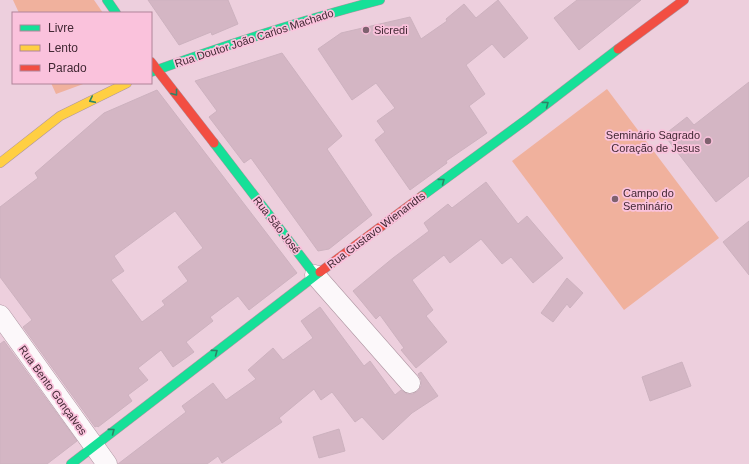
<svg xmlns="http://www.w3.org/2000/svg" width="749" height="464" viewBox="0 0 749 464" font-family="Arial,sans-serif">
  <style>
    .green { fill: #f0b19d }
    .building { fill: #d4b6c4; stroke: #cdb2bf; fill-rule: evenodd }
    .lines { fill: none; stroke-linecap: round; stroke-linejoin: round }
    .street-casing { stroke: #ad94a0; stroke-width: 21 }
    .fast-casing { stroke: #ad94a0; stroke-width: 10 }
    .slow-casing { stroke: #ad94a0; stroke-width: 10 }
    .jam-casing { stroke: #ad94a0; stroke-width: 10 }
    .street { stroke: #fcf8fa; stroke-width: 20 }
    .fast { stroke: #16e098; stroke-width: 9 }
    .slow { stroke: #ffcf43; stroke-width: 9 }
    .jam { stroke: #f24e42; stroke-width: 9 }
    .oneway { stroke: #2c8466 }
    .poi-dot { fill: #7e626f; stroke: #fac2dc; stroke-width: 1.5 }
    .labels { text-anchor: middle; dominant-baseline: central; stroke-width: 3.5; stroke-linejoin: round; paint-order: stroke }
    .poi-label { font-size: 11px; fill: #422834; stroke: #fac2dc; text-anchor: start }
    .street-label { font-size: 11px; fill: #422834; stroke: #fac2dc }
  </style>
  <rect width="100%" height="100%" fill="#edcfdd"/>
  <!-- green -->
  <path class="green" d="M13 0H94L103 13H19Z
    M51 83H86L56 94Z
    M607 89 719 238 624 310 512 161Z"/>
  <!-- building -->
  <path class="building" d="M148 0H228L238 24 212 35 211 32 179 45Z
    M498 0 528 38 504 58 492 44 466 65 485 94 469 106 487 133 446 161 447 163 410 190 375 140 385 132 377 121 395 108 376 83 352 100 318 49 341 33 410 17 421 39 447 21 446 19 464 4 476 18Z
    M577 0H641L579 50 554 18Z
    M282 53 342 136 327 149 372 215 329 249 318 251 251 158 244 163 209 117 217 111 195 81Z
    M749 82V176L716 202 664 135 687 117 694 125Z
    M157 90 297 273 249 310 238 296 210 317 213 321 186 342 194 352 173 367 161 350 138 368 148 380 128 395 132 401 98 427 97 426 95 427 23 327 32 320 0 277V207L38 178 35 173 104 113ZM175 211 203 248 178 267 188 281 162 301 165 305 142 322 111 280 124 271 114 256Z
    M486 182 518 224 527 216 563 258 533 283 511 257 502 264 481 239 450 263 444 255 412 280 433 310 426 316 447 342 416 368 401 350 404 348 380 315 376 319 353 291 393 258 429 231 424 223 448 204 452 208Z
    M749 221V275L723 242Z
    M567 278 583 293 570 308 567 304 553 322 541 313Z
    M320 307 364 366 370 361 395 395 401 390 407 394H413L418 391 421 386V380L418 374 421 372 438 396 412 413 383 440 362 417 355 422 332 392 321 400 314 389 279 418 282 422 222 463 218 456 207 464H118L186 412 182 406 213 383 226 400 256 379 248 370 273 348 283 360 313 338 301 321Z
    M4 341 77 441 47 464H0V344Z
    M682 362 691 386 650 401 642 377Z
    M339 429 345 451 319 458 313 437Z"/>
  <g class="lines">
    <defs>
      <path id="street" d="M315 275 410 383
        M0 315 107 464"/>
      <path id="fast" d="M107 0 116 13
        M151 72C226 45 303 20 380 0
        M214 143 315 275
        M422 196 527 119 618 49
        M71 464 320 272"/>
      <path id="slow" d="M0 163 60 116 127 83"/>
      <path id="jam" d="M618 49 684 0
        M151 62 214 143
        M320 272 422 196"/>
    </defs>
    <!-- street casing -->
    <use href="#street" class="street-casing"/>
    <!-- fast casing -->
    <use href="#fast" class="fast-casing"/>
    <!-- slow casing -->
    <use href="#slow" class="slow-casing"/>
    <!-- jam casing -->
    <use href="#jam" class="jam-casing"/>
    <!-- street -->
    <use href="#street" class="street"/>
    <!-- fast -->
    <use href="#fast" class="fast"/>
    <!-- slow -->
    <use href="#slow" class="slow"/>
    <!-- jam -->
    <use href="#jam" class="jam"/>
  </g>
  <!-- one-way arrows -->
  <defs><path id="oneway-chevron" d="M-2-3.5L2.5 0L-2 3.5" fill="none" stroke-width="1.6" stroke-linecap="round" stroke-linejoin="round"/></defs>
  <g class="oneway">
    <use href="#oneway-chevron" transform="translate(175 93) rotate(52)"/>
    <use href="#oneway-chevron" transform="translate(92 100) rotate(154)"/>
    <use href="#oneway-chevron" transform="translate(546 104) rotate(-37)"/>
    <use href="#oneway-chevron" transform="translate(442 181) rotate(-37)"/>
    <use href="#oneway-chevron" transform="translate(215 352) rotate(-37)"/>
    <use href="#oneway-chevron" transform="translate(112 431) rotate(-37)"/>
  </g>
  <!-- markers -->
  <g class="poi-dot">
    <circle cx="366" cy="30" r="4"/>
    <circle cx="708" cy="141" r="4"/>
    <circle cx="615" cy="199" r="4"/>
  </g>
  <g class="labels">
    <!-- poi labels -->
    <g class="poi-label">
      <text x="374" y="30">Sicredi</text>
      <text x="700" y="135" text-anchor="end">Seminário Sagrado<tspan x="700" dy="13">Coração de Jesus</tspan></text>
      <text x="623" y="193">Campo do<tspan x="623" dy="13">Seminário</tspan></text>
    </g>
    <!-- street labels -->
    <g class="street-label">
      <text transform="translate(254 38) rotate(-18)">Rua Doutor João Carlos Machado</text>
      <text transform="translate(277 225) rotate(52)">Rua São José</text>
      <text transform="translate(376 230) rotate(-37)">Rua Gustavo Wienandts</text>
      <text transform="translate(53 390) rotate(54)">Rua Bento Gonçalves</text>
    </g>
  </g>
  <!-- legend -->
  <rect x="12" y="12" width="140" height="72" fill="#fac2dc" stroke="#b08499"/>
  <rect x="20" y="25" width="20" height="6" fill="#16e098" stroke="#b08499"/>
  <text x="48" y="32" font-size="12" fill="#422834">Livre</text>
  <rect x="20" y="45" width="20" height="6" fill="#ffcf43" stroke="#b08499"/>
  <text x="48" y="52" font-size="12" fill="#422834">Lento</text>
  <rect x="20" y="65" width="20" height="6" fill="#f24e42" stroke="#b08499"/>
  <text x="48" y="72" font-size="12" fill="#422834">Parado</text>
</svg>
